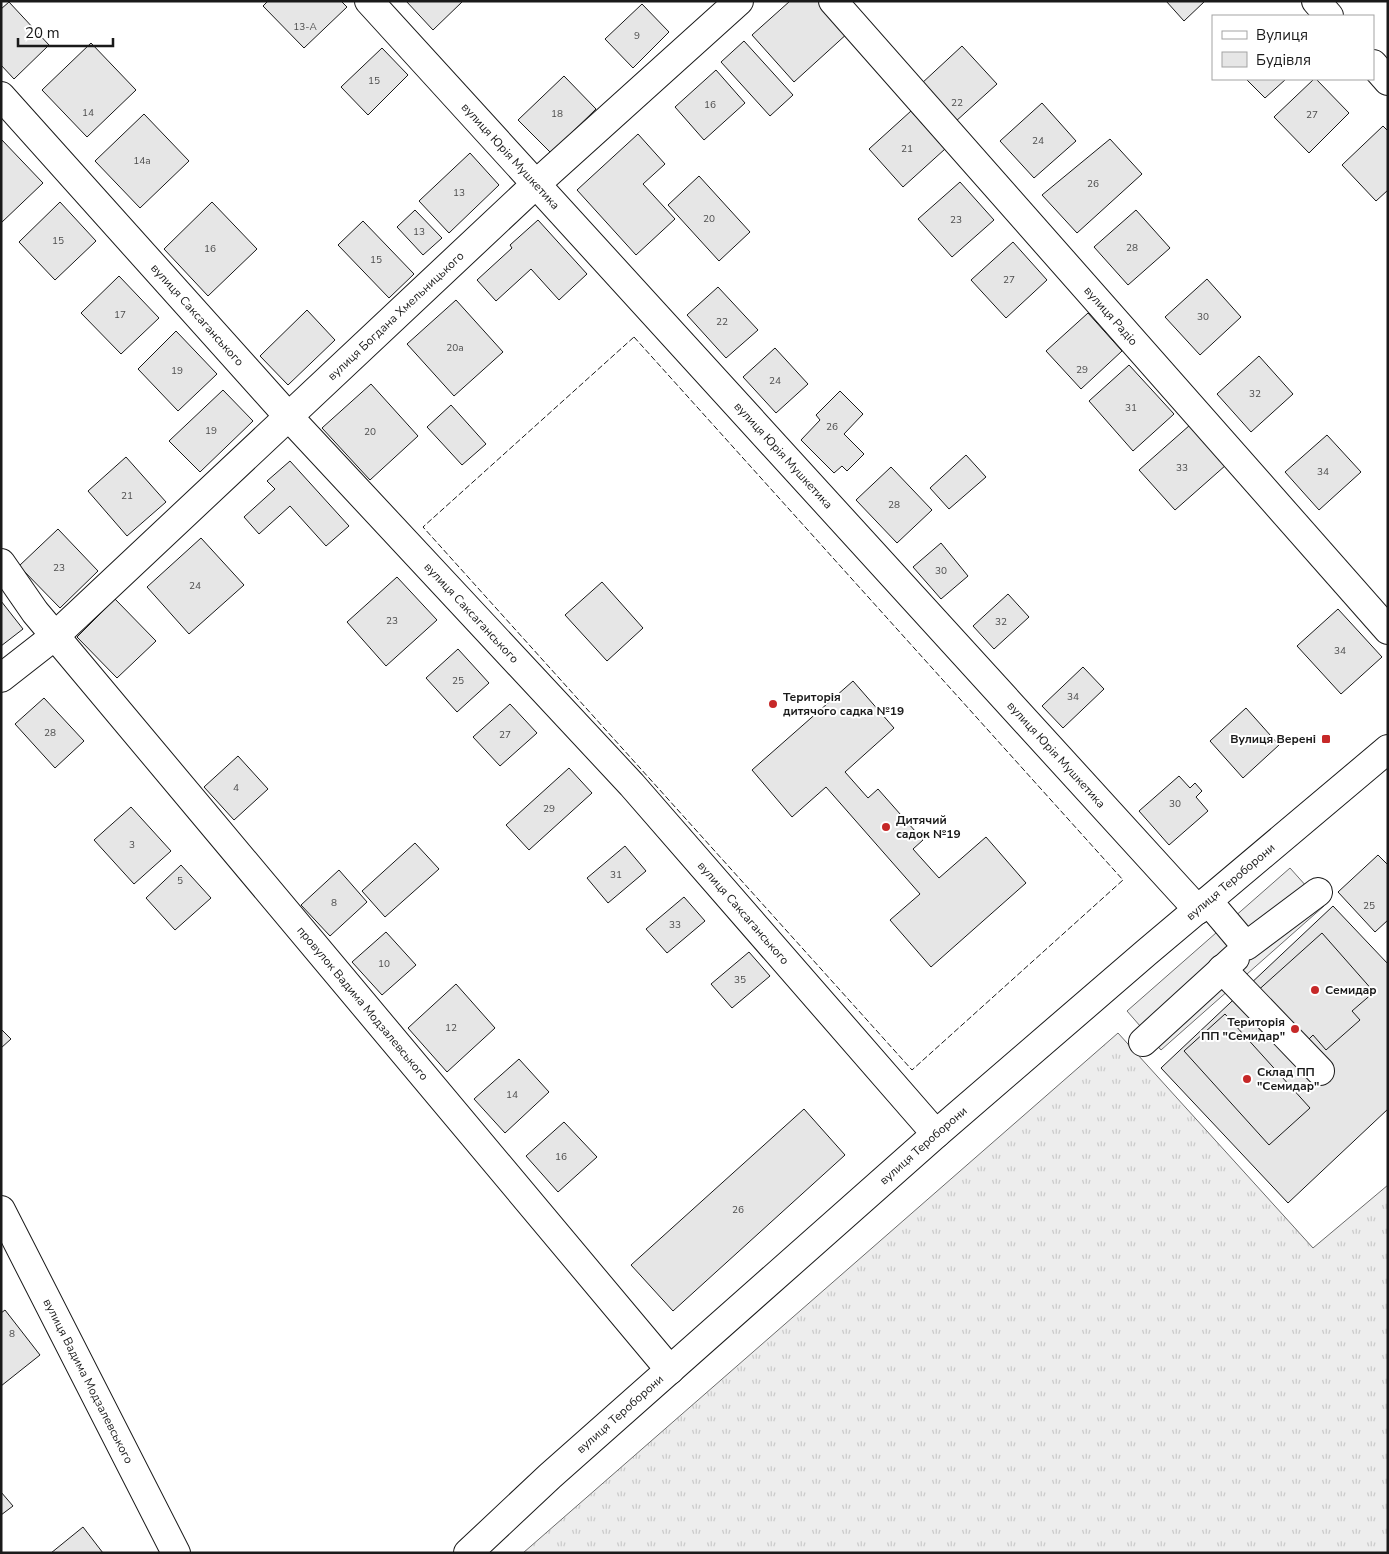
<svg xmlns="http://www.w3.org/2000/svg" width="1389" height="1554" viewBox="0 0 1389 1554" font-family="'Nunito Sans',sans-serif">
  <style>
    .grass { fill: url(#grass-tufts); stroke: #6a6a6a }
    .built { fill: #ededed; stroke: #6a6a6a }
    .building { fill: #e6e6e6; stroke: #1a1a1a }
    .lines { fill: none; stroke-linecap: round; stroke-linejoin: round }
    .minor-casing { stroke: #1a1a1a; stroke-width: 30 }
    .major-casing { stroke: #1a1a1a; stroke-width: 30 }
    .minor { stroke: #fff; stroke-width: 28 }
    .major { stroke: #fff; stroke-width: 28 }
    .fence { stroke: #1a1a1a; stroke-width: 1; stroke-dasharray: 6 2.5; stroke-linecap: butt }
    .poi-dot { fill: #c62828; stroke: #fff; stroke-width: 2 }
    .labels { text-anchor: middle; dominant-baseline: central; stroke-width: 4; stroke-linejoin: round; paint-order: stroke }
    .number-label { font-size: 10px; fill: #4d4d4d }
    .street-label { font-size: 12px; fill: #1a1a1a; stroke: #fff }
    .poi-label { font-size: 12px; font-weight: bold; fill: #1a1a1a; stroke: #fff; text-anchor: start }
  </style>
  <defs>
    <pattern id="grass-tufts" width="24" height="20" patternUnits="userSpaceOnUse" patternTransform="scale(1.25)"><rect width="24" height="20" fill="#ededed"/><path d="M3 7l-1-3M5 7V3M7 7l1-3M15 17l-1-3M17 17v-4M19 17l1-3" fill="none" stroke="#cbcbcb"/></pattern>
  </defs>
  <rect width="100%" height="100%" fill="#fff"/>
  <!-- grass -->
  <path class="grass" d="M1118 1033 1313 1248 1388 1185V1553H523Z"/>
  <!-- built -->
  <path class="built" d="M1290 868 1324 906 1161 1050 1127 1011Z"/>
  <!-- building -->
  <path class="building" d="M268 1H341L347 7 304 48 263 6Z
    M406 1H463L433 30Z
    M790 1H821L849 32 794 82 752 35Z
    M1166 1H1205L1184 21Z
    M9 2 49 45 14 79 1 65V9Z
    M642 4 669 32 633 68 605 39Z
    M744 41 793 95 770 116 721 62Z
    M91 43 136 90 87 137 42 90Z
    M962 46 997 84 955 122 921 84Z
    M382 48 408 75 368 115 341 87Z
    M716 70 745 103 704 140 675 107Z
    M564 76 596 109 551 153 518 120Z
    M1246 79H1286L1265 98Z
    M1314 79H1316L1349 113 1309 153 1274 117Z
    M1042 103 1076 141 1034 178 1000 141Z
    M911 111 945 149 903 187 869 149Z
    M144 114 189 161 140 208 95 161Z
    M1383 126 1388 131V190L1376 201 1342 165Z
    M638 134 665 164 643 184 675 219 636 255 577 190Z
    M1 139 43 183 1 223Z
    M1110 139 1142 174 1077 233 1042 195Z
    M470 153 499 185 449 233 419 201Z
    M699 176 750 232 719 261 668 205Z
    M960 182 994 220 952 257 918 219Z
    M60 202 96 241 55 280 19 242Z
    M212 202 257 249 208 296 164 249Z
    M415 210 442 238 423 255 397 227Z
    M1136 210 1170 248 1128 285 1094 247Z
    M538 220 587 274 559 300 531 269 496 301 477 280 512 248 510 245Z
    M363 221 414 274 389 298 338 245Z
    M1013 242 1047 280 1006 318 971 280Z
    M119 276 159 318 121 354 81 313Z
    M1207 279 1241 317 1200 355 1165 317Z
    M718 287 758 330 726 358 687 315Z
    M456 300 503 352 454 396 407 344Z
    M307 310 335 340 288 385 260 356Z
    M1088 313 1122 351 1081 389 1046 351Z
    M176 331 217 374 178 411 138 369Z
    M775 348 808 384 776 413 743 377Z
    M1259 356 1293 394 1251 432 1217 394Z
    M1129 365 1174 414 1133 451 1089 401Z
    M371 384 418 436 370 480 322 428Z
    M223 390 253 421 200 472 169 441Z
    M840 391 863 414 844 434 864 454 847 471 842 466 834 473 801 440 820 420 816 415Z
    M451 405 486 444 462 465 427 427Z
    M1190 425 1226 465 1175 510 1139 470Z
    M1327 435 1361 472 1319 510 1285 472Z
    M966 455 986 477 949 509 930 488Z
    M126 457 166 502 127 536 88 491Z
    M290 461 349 526 326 546 290 506 259 534 244 517 275 489 267 481Z
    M891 467 932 510 897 543 856 500Z
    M58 529 98 571 60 608 19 566Z
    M201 538 244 585 189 634 147 587Z
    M941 543 968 576 941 599 913 567Z
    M397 577 437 620 386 666 347 622Z
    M602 582 643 628 607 661 565 615Z
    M1008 594 1029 617 994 649 973 626Z
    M115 599 156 641 117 678 77 637Z
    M1 601 23 629 1 646Z
    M1338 609 1382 657 1341 694 1297 646Z
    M458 649 489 683 457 712 426 678Z
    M1083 667 1104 689 1063 728 1042 706Z
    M853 681 894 728 845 772 868 798 878 789 923 840 913 849 939 878 986 837 1026 883 931 967 890 920 920 894 826 787 792 817 752 770Z
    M44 698 84 741 55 768 15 724Z
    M510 704 537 733 500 766 473 737Z
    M1246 708 1279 745 1243 778 1210 741Z
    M238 756 268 789 234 820 204 787Z
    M569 768 592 793 529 850 506 825Z
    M1179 776 1190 788 1195 783 1202 791 1196 797 1208 811 1169 845 1139 811Z
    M131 807 171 851 134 884 94 840Z
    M415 843 439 869 385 917 362 891Z
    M625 846 646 871 608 903 587 878Z
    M1378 855 1388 865V920L1375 932 1338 892Z
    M181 865 211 898 175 930 146 898Z
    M339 870 367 902 330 936 301 905Z
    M684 897 705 921 667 953 646 929Z
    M1333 906 1388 964V1109L1288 1203 1161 1068Z
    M386 932 416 965 382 995 352 962Z
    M1322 933 1374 992 1352 1011 1360 1020 1326 1050 1313 1035 1301 1047 1254 994Z
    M749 952 770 976 732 1008 711 984Z
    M456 984 495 1028 447 1072 408 1028Z
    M1225 1014 1310 1108 1269 1145 1184 1051Z
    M1 1029 11 1039 1 1048Z
    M519 1059 549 1092 505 1133 474 1099Z
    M804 1109 845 1155 673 1311 631 1265Z
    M564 1122 597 1157 558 1192 526 1156Z
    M5 1310 40 1355 1 1386V1313Z
    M1 1492 13 1506 1 1515Z
    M83 1527 103 1553H51Z"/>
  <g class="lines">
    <defs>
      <g id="minor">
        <path id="s1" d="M369 1 1198 910"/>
        <path id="s2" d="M833 1 1388 630"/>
        <path d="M1316 1 1329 16"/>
        <path d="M1373 64 1388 81"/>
        <path id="s3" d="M1 96 288 416 632 785 936 1134"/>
        <path id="s4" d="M1 563 35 612 670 1370"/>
        <path id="s5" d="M1 678 56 635 535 185 739 1"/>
        <path d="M1208 901 1246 946 1318 892"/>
        <path d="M1222 969 1320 1071"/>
        <path d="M1143 1042 1235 958"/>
        <path id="s6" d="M1 1210 176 1553"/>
      </g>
      <g id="major">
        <path id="s7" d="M468 1553 550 1476 936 1134 1147 952 1388 749"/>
      </g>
    </defs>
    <!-- minor casing -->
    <use href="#minor" class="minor-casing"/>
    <!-- major casing -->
    <use href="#major" class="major-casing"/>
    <!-- minor -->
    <use href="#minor" class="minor"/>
    <!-- major -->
    <use href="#major" class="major"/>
    <!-- fence -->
    <path class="fence" d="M634 337 1123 880 912 1070 423 527Z"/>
  </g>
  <!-- markers -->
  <g class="poi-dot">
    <circle cx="773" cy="704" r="5"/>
    <rect x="1321" y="734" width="10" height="10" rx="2.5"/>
    <circle cx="886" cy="827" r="5"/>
    <circle cx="1315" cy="990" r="5"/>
    <circle cx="1295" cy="1029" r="5"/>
    <circle cx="1247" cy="1079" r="5"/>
  </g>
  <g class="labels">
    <!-- number labels -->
    <g class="number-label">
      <text x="305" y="27">13-А</text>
      <text x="637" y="36">9</text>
      <text x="374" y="81">15</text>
      <text x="957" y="103">22</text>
      <text x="710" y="105">16</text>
      <text x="88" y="113">14</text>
      <text x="557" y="114">18</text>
      <text x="1312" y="115">27</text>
      <text x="1038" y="141">24</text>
      <text x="907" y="149">21</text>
      <text x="142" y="161">14а</text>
      <text x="1093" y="184">26</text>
      <text x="459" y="193">13</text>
      <text x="709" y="219">20</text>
      <text x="956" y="220">23</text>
      <text x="419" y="232">13</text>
      <text x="58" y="241">15</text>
      <text x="1132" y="248">28</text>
      <text x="210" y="249">16</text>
      <text x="376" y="260">15</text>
      <text x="1009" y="280">27</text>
      <text x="120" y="315">17</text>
      <text x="1203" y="317">30</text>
      <text x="722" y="322">22</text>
      <text x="455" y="348">20а</text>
      <text x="1082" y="370">29</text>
      <text x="177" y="371">19</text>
      <text x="775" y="381">24</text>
      <text x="1255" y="394">32</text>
      <text x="1131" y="408">31</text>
      <text x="832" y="427">26</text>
      <text x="211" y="431">19</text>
      <text x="370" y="432">20</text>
      <text x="1182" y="468">33</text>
      <text x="1323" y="472">34</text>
      <text x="127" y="496">21</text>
      <text x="894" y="505">28</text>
      <text x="59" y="568">23</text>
      <text x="941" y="571">30</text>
      <text x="195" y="586">24</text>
      <text x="392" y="621">23</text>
      <text x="1001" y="622">32</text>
      <text x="1340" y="651">34</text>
      <text x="458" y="681">25</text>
      <text x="1073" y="697">34</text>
      <text x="50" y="733">28</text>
      <text x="505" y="735">27</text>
      <text x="236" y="788">4</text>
      <text x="1175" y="804">30</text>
      <text x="549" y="809">29</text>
      <text x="132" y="845">3</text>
      <text x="616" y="875">31</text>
      <text x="180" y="881">5</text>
      <text x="334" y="903">8</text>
      <text x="1369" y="906">25</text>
      <text x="675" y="925">33</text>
      <text x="384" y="964">10</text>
      <text x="740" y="980">35</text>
      <text x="451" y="1028">12</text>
      <text x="512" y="1095">14</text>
      <text x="561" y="1157">16</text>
      <text x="738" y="1210">26</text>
      <text x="12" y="1334">8</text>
    </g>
    <!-- street labels -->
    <g class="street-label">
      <text stroke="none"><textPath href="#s1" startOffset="210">вулиця Юрія Мушкетика</textPath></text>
      <text stroke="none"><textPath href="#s3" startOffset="294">вулиця Саксаганського</textPath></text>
      <text stroke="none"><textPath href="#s5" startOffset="536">вулиця Богдана Хмельницького</textPath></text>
      <text stroke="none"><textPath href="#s2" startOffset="420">вулиця Радіо</textPath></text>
      <text stroke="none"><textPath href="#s1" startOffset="615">вулиця Юрія Мушкетика</textPath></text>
      <text stroke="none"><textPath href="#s3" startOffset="699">вулиця Саксаганського</textPath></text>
      <text stroke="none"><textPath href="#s1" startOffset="1020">вулиця Юрія Мушкетика</textPath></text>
      <text stroke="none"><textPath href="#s7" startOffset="1016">вулиця Тероборони</textPath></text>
      <text stroke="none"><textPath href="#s3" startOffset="1104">вулиця Саксаганського</textPath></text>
      <text stroke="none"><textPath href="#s4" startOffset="570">провулок Вадима Модзалевського</textPath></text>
      <text stroke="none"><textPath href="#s7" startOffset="611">вулиця Тероборони</textPath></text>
      <text stroke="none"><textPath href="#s6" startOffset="192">вулиця Вадима Модзалевського</textPath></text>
      <text stroke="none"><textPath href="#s7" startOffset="206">вулиця Тероборони</textPath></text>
    </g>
    <!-- poi labels -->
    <g class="poi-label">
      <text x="783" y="697">Територія<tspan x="783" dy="14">дитячого садка №19</tspan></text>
      <text x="1316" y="739" text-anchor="end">Вулиця Верені</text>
      <text x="896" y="820">Дитячий<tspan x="896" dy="14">садок №19</tspan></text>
      <text x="1325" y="990">Семидар</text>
      <text x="1285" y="1022" text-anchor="end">Територія<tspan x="1285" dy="14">ПП "Семидар"</tspan></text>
      <text x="1257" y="1072">Склад ПП<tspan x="1257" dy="14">"Семидар"</tspan></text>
    </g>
  </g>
  <!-- border -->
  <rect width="1389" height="1554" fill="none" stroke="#1a1a1a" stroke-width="5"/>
  <!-- legend -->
  <rect x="1212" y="15" width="162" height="65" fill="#ffffff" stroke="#a3a3a3"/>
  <rect x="1222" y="31" width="25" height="8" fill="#ffffff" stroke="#a3a3a3"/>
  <text x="1256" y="40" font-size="15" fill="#1a1a1a">Вулиця</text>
  <rect x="1222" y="52" width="25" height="15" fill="#e6e6e6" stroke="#a3a3a3"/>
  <text x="1256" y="65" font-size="15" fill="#1a1a1a">Будівля</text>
  <!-- scale -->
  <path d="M18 38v8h95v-8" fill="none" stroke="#1a1a1a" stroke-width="2.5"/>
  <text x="25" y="38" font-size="15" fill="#1a1a1a" stroke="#ffffff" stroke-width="4" paint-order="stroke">20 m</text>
</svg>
